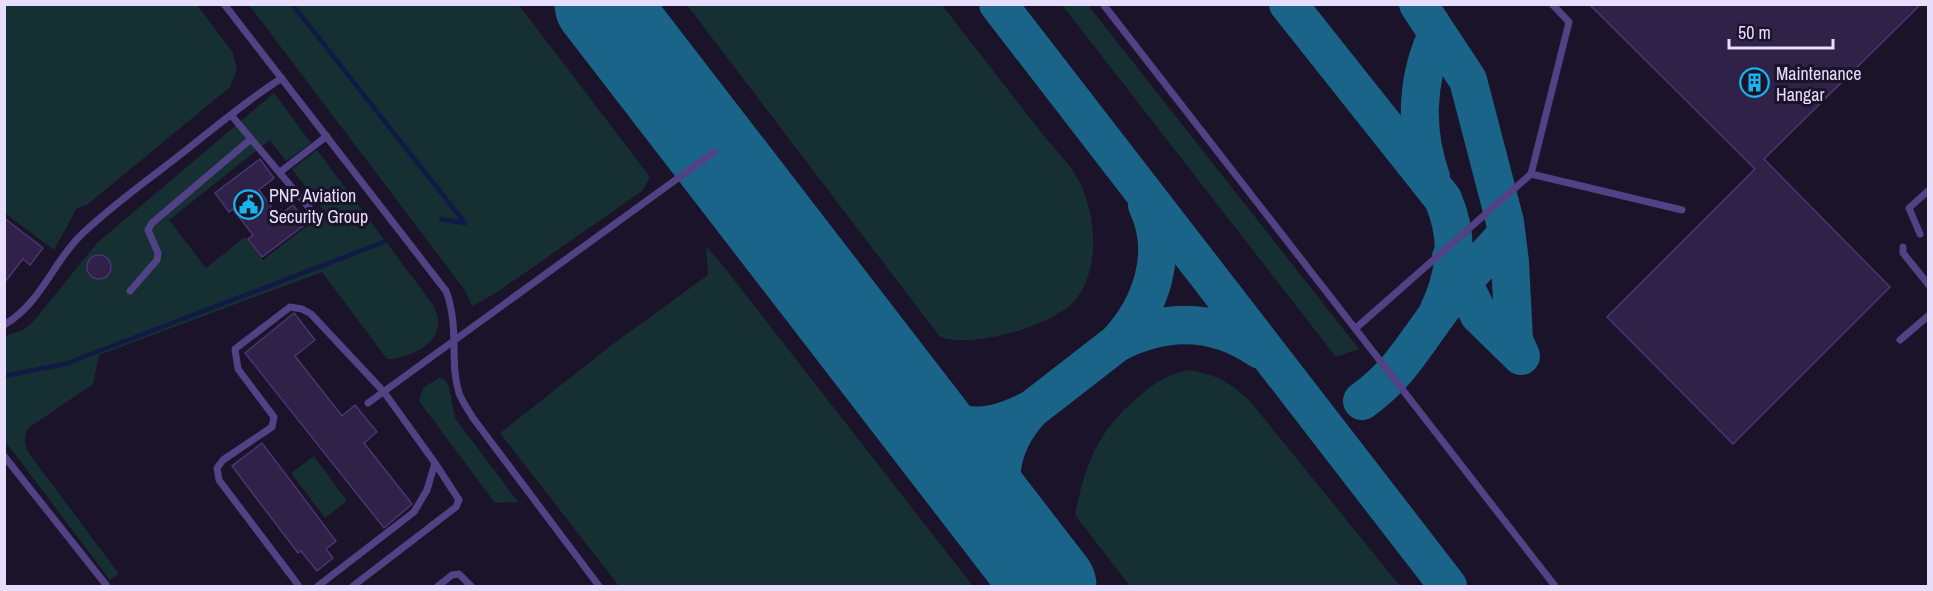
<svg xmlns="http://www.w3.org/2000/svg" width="1933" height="591" viewBox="0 0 1933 591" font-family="'Archivo Narrow',sans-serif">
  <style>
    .green { fill: #162f32 }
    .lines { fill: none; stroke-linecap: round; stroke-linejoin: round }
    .stream { stroke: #101a45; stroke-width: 4.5 }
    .taxiway { stroke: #1a648a; stroke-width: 38 }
    .runway { stroke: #1a648a; stroke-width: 93 }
    .building { fill: #2f2148; stroke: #4b3572; stroke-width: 1.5 }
    .service { stroke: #504284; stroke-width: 7 }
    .labels { text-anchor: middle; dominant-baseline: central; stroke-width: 6; stroke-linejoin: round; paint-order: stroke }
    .poi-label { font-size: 18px; fill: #e6defc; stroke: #1a1329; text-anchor: start }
  </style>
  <rect width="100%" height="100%" fill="#1a1329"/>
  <!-- green -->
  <path class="green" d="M4 5H197L233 53 237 70 230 87 87 205 77 208 54 250 5 213Z
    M249 5H519L650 177 642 191 496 293 472 306 464 289Z
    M687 5H942C973 45 1005 86 1037 127 1050 144 1069 162 1079 181 1097 217 1101 271 1073 303 1067 309 1057 314 1050 318 1024 332 968 347 940 337Z
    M1062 5H1088L1359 349 1336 357Z
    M274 93 311 143 286 161 270 140 169 220 206 268 245 237 263 260 325 212 292 169 317 150 434 306C437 314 440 321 437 330 433 347 403 360 387 359L322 272 99 355 93 384 27 429C24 440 24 446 31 456L119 574 110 580 5 441V336L23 330 33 322 97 243Z
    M706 246 724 267 973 586H619L500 433 613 344 708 275Z
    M1190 370C1219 376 1228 381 1250 401L1400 586H1130L1075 515C1085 465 1097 432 1137 398 1152 384 1169 373 1190 370Z
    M440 377 446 381 449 388 455 418 518 502 495 503 419 401 423 388Z
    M314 456 347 501 325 518 291 473Z"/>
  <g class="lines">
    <!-- stream -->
    <path class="stream" d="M292 4 465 223
      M441 219 465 223
      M4 376 65 364 384 242"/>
    <!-- taxiway -->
    <path class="taxiway" d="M998 4 1448 586
      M1288 4 1443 199C1460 239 1456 275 1437 314
      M1418 4 1468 80 1505 222 1510 262 1514 340 1521 356
      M1431 177C1415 132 1416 83 1435 39
      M1147 205C1170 253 1151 307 1117 343 1166 318 1214 318 1260 350
      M1451 257 1479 315 1521 356
      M897 389C948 424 972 440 1032 409 993 450 995 495 1016 544
      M1362 401C1398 375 1411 350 1437 315 1457 286 1483 261 1506 234
      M1032 409 1117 343"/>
    <!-- runway -->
    <path class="runway" d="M601 4 1050 586"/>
  </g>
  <!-- building -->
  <path class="building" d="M1589 4H1921L1764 159 1890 287 1733 444 1607 317 1755 169Z
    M260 159 274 178 259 190 278 216 293 205 307 223 262 257 248 239 253 235 233 209 229 212 215 193Z
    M4 218 43 248 30 265 23 259 4 283Z
    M87 267a12 12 0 1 1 24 0a12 12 0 1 1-24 0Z
    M294 313 315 340 295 356 342 416 355 405 377 432 364 443 412 504 384 528 245 353Z
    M262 443 336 541 326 549 333 558 317 571 301 551 298 553 232 466Z"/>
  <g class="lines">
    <!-- service -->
    <path class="service" d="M224 4 446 291C460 328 449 361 459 393 462 401 468 410 473 418L599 586
      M1103 4 1555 586
      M231 115 316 216
      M280 172 327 136
      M1531 174 1682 210
      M1920 234 1909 208 1928 191
      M1903 247V253L1928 284
      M130 291 157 260 158 253 148 230 152 223 251 139
      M4 325C41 303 52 264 80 236 110 207 144 183 176 158 211 131 244 102 282 78
      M1356 328 1531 174 1569 22 1552 4
      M1900 340 1928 316
      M368 403 714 152
      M4 456 107 586
      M299 586 219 480 217 468 223 460 272 427 274 417 238 369 235 349 290 307 302 309 311 314 384 392 435 463 427 490 414 512 318 586
      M353 586 456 507 459 500 435 463
      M438 586 452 575 459 574 471 586"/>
  </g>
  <!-- icons -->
  <defs>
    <symbol id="building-ring" viewBox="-11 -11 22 22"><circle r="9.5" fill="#1a1329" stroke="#1ab4ec" stroke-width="1.5"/><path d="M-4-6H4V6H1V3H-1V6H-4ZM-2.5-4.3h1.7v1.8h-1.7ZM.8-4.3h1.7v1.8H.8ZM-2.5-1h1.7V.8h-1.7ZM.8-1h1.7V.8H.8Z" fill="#1ab4ec"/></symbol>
    <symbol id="civic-ring" viewBox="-11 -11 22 22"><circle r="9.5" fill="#1a1329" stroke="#1ab4ec" stroke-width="1.5"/><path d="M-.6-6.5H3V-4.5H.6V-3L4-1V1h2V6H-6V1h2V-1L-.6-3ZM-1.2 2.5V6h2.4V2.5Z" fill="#1ab4ec"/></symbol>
  </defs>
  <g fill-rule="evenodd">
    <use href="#building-ring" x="1738" y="66" width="33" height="33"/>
    <use href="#civic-ring" x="232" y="188" width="33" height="33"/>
  </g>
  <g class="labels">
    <!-- poi labels -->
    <g class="poi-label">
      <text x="1776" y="73">Maintenance<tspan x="1776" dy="21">Hangar</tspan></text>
      <text x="269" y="195">PNP Aviation<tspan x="269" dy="21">Security Group</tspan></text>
    </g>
  </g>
  <!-- border -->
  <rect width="1933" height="591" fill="none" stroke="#e6defc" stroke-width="12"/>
  <!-- scale -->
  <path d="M1729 39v9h104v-9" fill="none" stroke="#e6defc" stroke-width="3"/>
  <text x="1738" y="39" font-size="18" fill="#e6defc" stroke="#1a1329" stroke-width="4.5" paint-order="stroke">50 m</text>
</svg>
